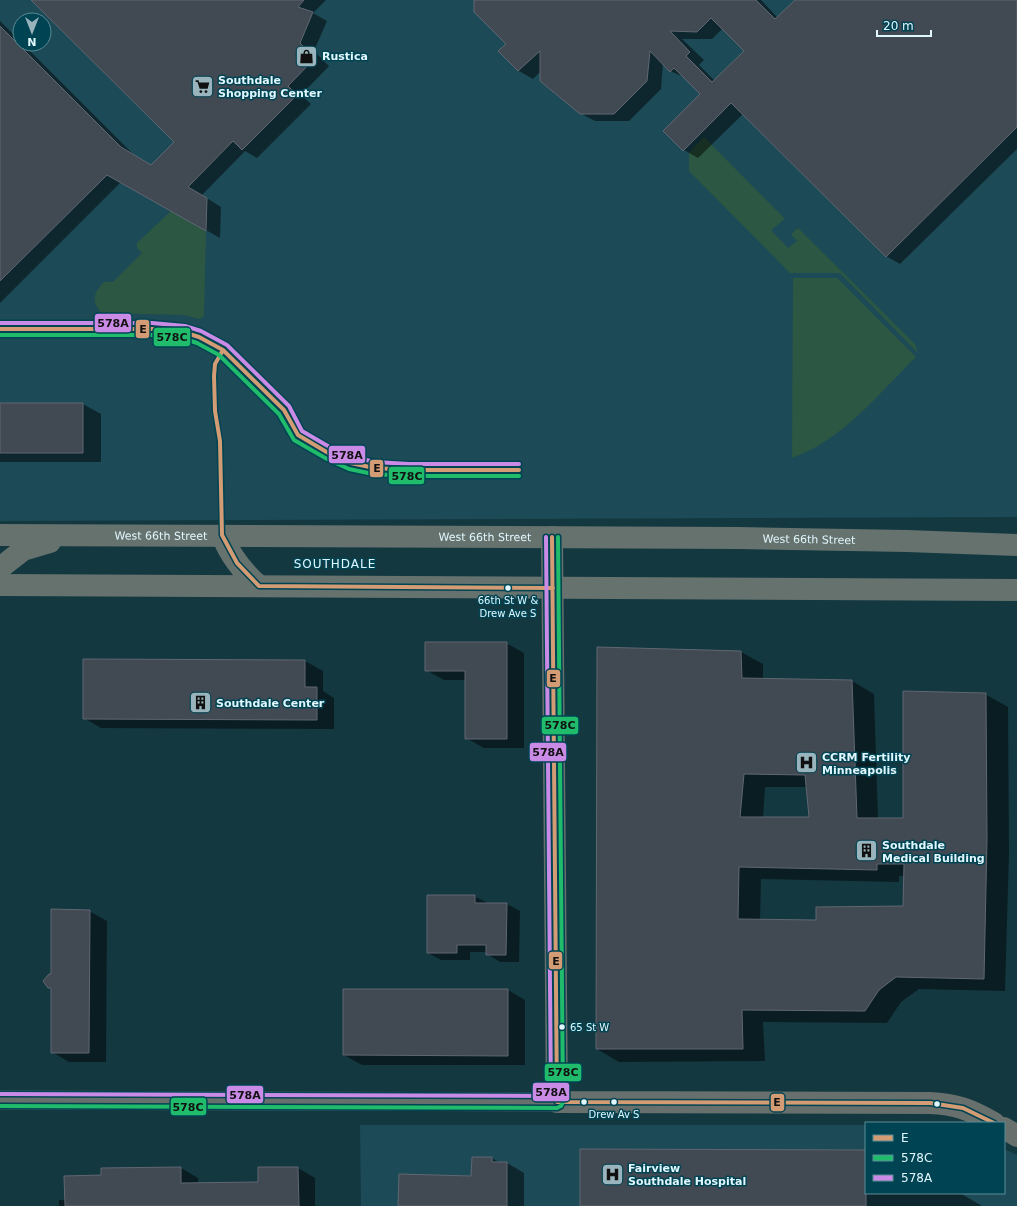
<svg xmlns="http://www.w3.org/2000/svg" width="1017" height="1206" viewBox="0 0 1017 1206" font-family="'DejaVu Sans',sans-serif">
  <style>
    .built { fill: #1c4a56; fill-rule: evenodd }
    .green { fill: #2c5743 }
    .shadow { fill: #0007; fill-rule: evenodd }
    .building { fill: #414953; stroke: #606772; fill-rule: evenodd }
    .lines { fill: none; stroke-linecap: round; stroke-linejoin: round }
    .minor { stroke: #67706c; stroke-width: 19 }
    .tertiary { stroke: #67706c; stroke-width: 22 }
    .secondary { stroke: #65726e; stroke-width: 22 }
    .bus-1-casing { stroke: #004453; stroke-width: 7 }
    .bus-2-casing { stroke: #004453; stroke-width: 7 }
    .bus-3-casing { stroke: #004453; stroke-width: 7 }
    .bus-1 { stroke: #d39c74; stroke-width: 4 }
    .bus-2 { stroke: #20bc6c; stroke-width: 4 }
    .bus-3 { stroke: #ca8be6; stroke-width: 4 }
    .bus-dot { fill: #e1f7fe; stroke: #004453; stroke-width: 1.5 }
    .labels { text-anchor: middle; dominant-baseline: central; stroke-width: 3; stroke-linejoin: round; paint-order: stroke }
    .bus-label { font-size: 10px; fill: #e1f7fe; stroke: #004453 }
    .poi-label { font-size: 11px; font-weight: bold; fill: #e1f7fe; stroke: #004453; text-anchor: start }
    .street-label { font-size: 11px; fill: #e1f7fe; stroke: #004453 }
    .neighbourhood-label { font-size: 12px; letter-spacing: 1px; fill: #e1f7fe; stroke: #004453 }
    .line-badge { stroke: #004453; stroke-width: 1.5 }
    .pale-badge-label { font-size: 11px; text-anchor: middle; font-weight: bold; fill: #111 }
  </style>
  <rect width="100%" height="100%" fill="#133840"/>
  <!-- built -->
  <path class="built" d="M0 0H1017V517L0 521ZM20 20H44V44H20Z
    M360 1125H866V1193H1004V1149L1017 1155V1206H361Z"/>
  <!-- green -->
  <path class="green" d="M704 137 785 219 771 230 788 248 797 241 791 234 798 228 915 344 918 353 840 273H790L689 171V153Z
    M171 211 206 231 204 316 200 319 184 315 102 313C90 301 94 293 104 282H113L142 253 137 248V243Z
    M793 278H837L916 357C878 394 843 440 792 458Z"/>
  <!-- shadow -->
  <path class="shadow" d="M33 0H326L313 13 327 21 314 51 329 66 301 95 311 104 257 158 245 151 202 195 221 207 220 238 121 182 0 303V21L20 41V44H23L135 156 152 166 175 142Z
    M475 0H761L778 18 796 0H1017V149L900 264 886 256 743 114 698 158 684 150 701 94 686 78 670 71 663 63 661 89 629 121H595L580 113 541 71 533 79 519 71 500 51 508 44ZM723 28 745 51 715 81 699 65 704 60 682 39H712Z
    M0 404H83L101 414V462H0Z
    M506 643 524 653V748H484L466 738V680H444L426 670Z
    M741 652 763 664V680L852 681 874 694 878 819H904L985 694 1008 707 1009 852 1005 991 919 989 901 1002 887 1023 763 1022 765 1061 619 1062 597 1049ZM765 787H807L810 818H763ZM899 876H905L904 907 817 921 760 920 761 879 899 882Z
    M84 660 305 661 323 671V691L334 698V729L101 728 84 718Z
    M474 896 488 903 507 904 520 911 519 962H500L487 954V952H470V960H441L428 953Z
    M89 911 107 921 106 1062H69L52 1052V989L49 988 52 975Z
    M508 990 525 1000V1065H362L344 1055Z
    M866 1151V1193H960L982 1206H581Z
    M492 1158 500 1163H507L524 1173V1206H399L472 1177Z
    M181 1168 198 1178V1184L259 1183 298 1168 315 1178V1206H59V1200H65L102 1176Z"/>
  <!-- building -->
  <path class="building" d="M31 0H304L298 7 313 12 300 43 315 58 288 86 297 95 242 150 233 141 188 187 207 198 206 231 107 175 0 281V26L121 147 151 165 174 142Z
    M474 0H756L775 19 795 0H1017V127L886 257 731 103 683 151 663 131 700 94 674 68 670 72 650 51 647 81 614 114H580L540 81V51L518 71 498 51 506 44 474 12ZM711 18 744 51 712 82 686 56 690 52 670 31 697 32Z
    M0 403H83V453H0Z
    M425 642H507V739H465V671H425Z
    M597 647 741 651 742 678 852 680 857 818H903V691L986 693 987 839 984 979 896 977 879 990 865 1011 742 1010 743 1049H596ZM744 774 805 775 809 817H740ZM877 864H904L903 906 816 907V920L738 919 739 867 877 870Z
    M83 659 305 660V687H317V720L83 719Z
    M427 895H475V903H507L506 955H486V945H457V953H427Z
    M51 909 90 910 89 1053H51V988H48L43 981 49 974H51Z
    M343 989H508V1056L343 1055Z
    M580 1149 866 1150V1206H580Z
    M472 1157H492V1162H507V1206H398L399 1174 471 1176Z
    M181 1167V1183L258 1182V1167H298L299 1206H65L64 1176 101 1175V1168Z"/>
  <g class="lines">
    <!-- minor -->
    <path class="minor" d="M0 1100 557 1102"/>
    <!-- tertiary -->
    <path class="tertiary" d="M552 537 557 1102 930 1103C956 1104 971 1110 994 1123
      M1004 1128 1017 1136"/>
    <!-- secondary -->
    <g class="secondary">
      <path id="s1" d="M0 535 739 538 907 541 1017 545"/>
      <path d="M222 535C230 556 242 571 259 586"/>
      <path d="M0 568 23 550 50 542"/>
      <path d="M0 585 1017 590"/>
    </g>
    <defs>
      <path id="bus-1" d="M0 329H152L183 332 199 337 223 350 284 410 298 435 330 454 351 463 374 468 409 470H519
        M223 350 215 364 214 376 215 411 220 441 222 535 237 563 259 586 553 588
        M552 537 557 1102
        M557 1102 930 1103 963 1108 994 1123"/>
      <path id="bus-2" d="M0 335H152L182 338 197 343 219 355 279 414 294 440 327 459 349 469 373 474 409 476H519
        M0 1106 557 1108 561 1106 563 1102 558 537"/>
      <path id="bus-3" d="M0 323H152L185 326 201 331 227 345 289 406 302 431 333 449 353 457 375 462 409 464H519
        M0 1094 551 1096 546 537"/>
    </defs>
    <!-- bus-1 casing -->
    <use href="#bus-1" class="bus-1-casing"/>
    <!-- bus-2 casing -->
    <use href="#bus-2" class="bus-2-casing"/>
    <!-- bus-3 casing -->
    <use href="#bus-3" class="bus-3-casing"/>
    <!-- bus-1 -->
    <use href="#bus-1" class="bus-1"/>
    <!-- bus-2 -->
    <use href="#bus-2" class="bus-2"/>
    <!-- bus-3 -->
    <use href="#bus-3" class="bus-3"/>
  </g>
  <!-- icons -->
  <defs>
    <symbol id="shop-square" viewBox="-11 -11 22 22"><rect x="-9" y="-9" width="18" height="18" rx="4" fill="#99b4bc" stroke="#004453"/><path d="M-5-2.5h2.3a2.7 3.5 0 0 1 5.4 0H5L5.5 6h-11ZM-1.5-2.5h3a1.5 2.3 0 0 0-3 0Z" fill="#111"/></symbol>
    <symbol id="supermarket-square" viewBox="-11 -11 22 22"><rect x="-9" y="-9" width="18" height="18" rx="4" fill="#99b4bc" stroke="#004453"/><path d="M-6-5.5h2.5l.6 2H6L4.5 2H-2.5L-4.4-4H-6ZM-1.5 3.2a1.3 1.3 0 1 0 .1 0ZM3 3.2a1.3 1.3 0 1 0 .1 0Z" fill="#111"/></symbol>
    <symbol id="building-square" viewBox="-11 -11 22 22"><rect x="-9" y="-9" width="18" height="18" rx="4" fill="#99b4bc" stroke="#004453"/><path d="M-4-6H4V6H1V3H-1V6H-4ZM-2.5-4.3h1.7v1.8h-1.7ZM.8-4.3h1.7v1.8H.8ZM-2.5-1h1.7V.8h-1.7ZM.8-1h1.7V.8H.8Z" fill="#111"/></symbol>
    <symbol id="hospital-square" viewBox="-11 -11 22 22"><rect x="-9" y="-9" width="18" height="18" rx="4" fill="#99b4bc" stroke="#004453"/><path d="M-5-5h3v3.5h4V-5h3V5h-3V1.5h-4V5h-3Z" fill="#111"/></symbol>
  </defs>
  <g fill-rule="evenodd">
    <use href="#shop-square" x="294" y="44" width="25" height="25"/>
    <use href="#supermarket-square" x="190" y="74" width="25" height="25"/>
    <use href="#building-square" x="188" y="690" width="25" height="25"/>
    <use href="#hospital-square" x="794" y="750" width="25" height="25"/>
    <use href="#building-square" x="854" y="838" width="25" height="25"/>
    <use href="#hospital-square" x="600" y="1162" width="25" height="25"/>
  </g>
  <!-- markers -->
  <g class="bus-dot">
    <circle cx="508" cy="588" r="3.5"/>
    <circle cx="562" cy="1027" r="3.5"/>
    <circle cx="584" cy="1102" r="3.5"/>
    <circle cx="614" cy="1102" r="3.5"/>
    <circle cx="937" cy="1104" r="3.5"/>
  </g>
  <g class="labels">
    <!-- bus labels -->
    <g class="bus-label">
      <text x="508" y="600">66th St W &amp;<tspan x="508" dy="13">Drew Ave S</tspan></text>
      <text x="570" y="1027" text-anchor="start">65 St W</text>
      <text x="614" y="1114">Drew Av S</text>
    </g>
    <!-- poi labels -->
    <g class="poi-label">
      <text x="322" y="56">Rustica</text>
      <text x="218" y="80">Southdale<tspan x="218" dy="13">Shopping Center</tspan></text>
      <text x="216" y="703">Southdale Center</text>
      <text x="822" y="757">CCRM Fertility<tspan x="822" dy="13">Minneapolis</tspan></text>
      <text x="882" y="845">Southdale<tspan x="882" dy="13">Medical Building</tspan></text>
      <text x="628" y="1168">Fairview<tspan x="628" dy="13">Southdale Hospital</tspan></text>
    </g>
    <!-- street labels -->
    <g class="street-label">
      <text stroke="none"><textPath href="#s1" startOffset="161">West 66th Street</textPath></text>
      <text stroke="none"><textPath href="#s1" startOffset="485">West 66th Street</textPath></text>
      <text stroke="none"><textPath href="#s1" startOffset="809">West 66th Street</textPath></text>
    </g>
    <!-- neighbourhood labels -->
    <g class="neighbourhood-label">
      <text x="335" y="564">SOUTHDALE</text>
    </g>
  </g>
  <g class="line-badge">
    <rect x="94" y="313" width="38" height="20" rx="4" fill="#ca8be6"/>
    <rect x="135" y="319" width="15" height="20" rx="4" fill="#d39c74"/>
    <rect x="153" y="327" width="38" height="20" rx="4" fill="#20bc6c"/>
    <rect x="328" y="445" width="38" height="19" rx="4" fill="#ca8be6"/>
    <rect x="369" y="459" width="15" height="19" rx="4" fill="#d39c74"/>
    <rect x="388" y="466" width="37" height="19" rx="4" fill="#20bc6c"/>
    <rect x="546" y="669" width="15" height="19" rx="4" fill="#d39c74"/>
    <rect x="541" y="716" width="38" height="19" rx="4" fill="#20bc6c"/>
    <rect x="529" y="742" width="38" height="20" rx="4" fill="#ca8be6"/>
    <rect x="548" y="951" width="15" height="19" rx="4" fill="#d39c74"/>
    <rect x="544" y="1063" width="38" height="19" rx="4" fill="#20bc6c"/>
    <rect x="532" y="1082" width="38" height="20" rx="4" fill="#ca8be6"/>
    <rect x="226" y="1085" width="38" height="19" rx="4" fill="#ca8be6"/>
    <rect x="770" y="1093" width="15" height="19" rx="4" fill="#d39c74"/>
    <rect x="170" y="1097" width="37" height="19" rx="4" fill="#20bc6c"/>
  </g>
  <g class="pale-badge-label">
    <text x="113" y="327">578A</text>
    <text x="143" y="333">E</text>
    <text x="172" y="341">578C</text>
    <text x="347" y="459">578A</text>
    <text x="377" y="472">E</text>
    <text x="407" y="480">578C</text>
    <text x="553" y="682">E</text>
    <text x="560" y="729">578C</text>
    <text x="548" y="756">578A</text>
    <text x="556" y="965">E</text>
    <text x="563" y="1076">578C</text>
    <text x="551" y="1096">578A</text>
    <text x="245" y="1099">578A</text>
    <text x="777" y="1106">E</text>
    <text x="188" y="1111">578C</text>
  </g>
  <!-- legend -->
  <rect x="865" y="1122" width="140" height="72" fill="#004453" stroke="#5a8c97"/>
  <rect x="873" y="1135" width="20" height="6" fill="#d39c74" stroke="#5a8c97"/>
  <text x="901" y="1142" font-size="12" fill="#e1f7fe">E</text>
  <rect x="873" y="1155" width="20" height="6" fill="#20bc6c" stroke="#5a8c97"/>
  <text x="901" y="1162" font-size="12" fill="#e1f7fe">578C</text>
  <rect x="873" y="1175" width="20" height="6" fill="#ca8be6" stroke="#5a8c97"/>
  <text x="901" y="1182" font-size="12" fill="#e1f7fe">578A</text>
  <!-- north arrow -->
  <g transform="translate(32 32) rotate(180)"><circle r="19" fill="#004453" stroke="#5a8c97"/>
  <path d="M0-3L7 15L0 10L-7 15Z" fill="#99b4bc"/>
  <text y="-6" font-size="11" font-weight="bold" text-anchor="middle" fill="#e1f7fe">N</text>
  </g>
  <!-- scale -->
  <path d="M877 30v6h54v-6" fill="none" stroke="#e1f7fe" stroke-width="2"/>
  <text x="883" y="30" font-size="12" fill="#e1f7fe" stroke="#004453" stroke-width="3" paint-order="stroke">20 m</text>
</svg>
